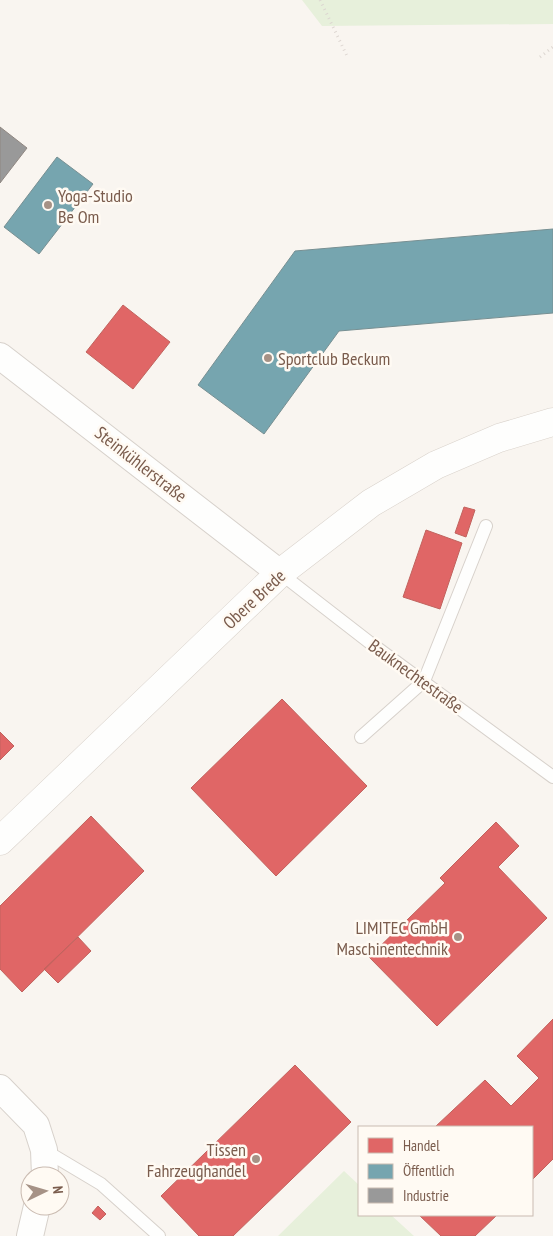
<svg xmlns="http://www.w3.org/2000/svg" width="553" height="1236" viewBox="0 0 553 1236" font-family="'PT Sans Narrow',sans-serif">
  <style>
    .green { fill: #e7f0db }
    .shops { fill: #e06666; stroke: #c1635e }
    .public { fill: #76a5af; stroke: #778f92 }
    .industry { fill: #999; stroke: #908782 }
    .lines { fill: none; stroke-linecap: round; stroke-linejoin: round }
    .lane-casing { stroke: #d7d1cb; stroke-width: 14 }
    .street-casing { stroke: #d7d1cb; stroke-width: 28 }
    .secondary-casing { stroke: #d9d2cb; stroke-width: 29 }
    .path { stroke: #dcd5d0; stroke-width: 3; stroke-dasharray: 1 4; stroke-linecap: butt }
    .lane { stroke: #fefefd; stroke-width: 12 }
    .street { stroke: #fefefd; stroke-width: 26 }
    .secondary { stroke: #fefefd; stroke-width: 28 }
    .poi-dot { fill: #a69286; stroke: #fffaf3; stroke-width: 2 }
    .labels { text-anchor: middle; dominant-baseline: central; stroke-width: 5; stroke-linejoin: round; paint-order: stroke }
    .poi-label { font-size: 18px; fill: #7a5c4d; stroke: #fffaf3; text-anchor: start }
    .street-label { font-size: 18px; fill: #7a5c4d; stroke: #fffaf3 }
  </style>
  <rect width="100%" height="100%" fill="#f9f5f0"/>
  <!-- green -->
  <path class="green" d="M302 0H553V24L322 26Z
    M344 1171 359 1185V1215H391L414 1236H278Z"/>
  <!-- shops -->
  <path class="shops" d="M123 305 170 342 133 389 86 352Z
    M464 507 475 510 466 537 455 533Z
    M426 530 462 543 440 609 403 597Z
    M282 699 367 786 276 876 191 788Z
    M0 732 14 746 0 760Z
    M91 816 144 871 22 992 0 969V906Z
    M496 822 519 846 498 867 547 918 437 1026 369 957 445 883 440 878Z
    M78 937 91 951 58 983 44 969Z
    M553 1019V1159L532 1180V1127H435L485 1080 511 1106 539 1078 517 1056Z
    M295 1065 351 1122 233 1236H199L161 1196Z
    M98 1206 106 1214 100 1220 92 1213Z
    M419 1215H497L475 1236H441Z"/>
  <!-- public -->
  <path class="public" d="M57 157 93 184 39 254 4 227Z
    M553 229V313L339 331 264 434 198 385 295 251Z"/>
  <!-- industry -->
  <path class="industry" d="M0 127 27 148 0 183Z"/>
  <g class="lines">
    <defs>
      <path id="lane" d="M280 573 369 642 553 777
        M361 737 424 681 486 526
        M44 1150 101 1184 159 1236"/>
      <path id="street" d="M0 356 280 573
        M0 1088 36 1125 44 1150 45 1176
        M30 1236 37 1206"/>
      <path id="secondary" d="M0 841 280 573 371 503 436 465 499 438 553 422"/>
    </defs>
    <!-- lane casing -->
    <use href="#lane" class="lane-casing"/>
    <!-- street casing -->
    <use href="#street" class="street-casing"/>
    <!-- secondary casing -->
    <use href="#secondary" class="secondary-casing"/>
    <!-- path -->
    <path class="path" d="M320 0 348 58
      M540 57 553 47"/>
    <!-- lane -->
    <use href="#lane" class="lane"/>
    <!-- street -->
    <use href="#street" class="street"/>
    <!-- secondary -->
    <use href="#secondary" class="secondary"/>
  </g>
  <!-- markers -->
  <g class="poi-dot">
    <circle cx="48" cy="205" r="5"/>
    <circle cx="268" cy="358" r="5"/>
    <circle cx="458" cy="937" r="5"/>
    <circle cx="256" cy="1159" r="5"/>
  </g>
  <g class="labels">
    <!-- poi labels -->
    <g class="poi-label">
      <text x="58" y="195">Yoga-Studio<tspan x="58" dy="21">Be Om</tspan></text>
      <text x="278" y="358">Sportclub Beckum</text>
      <text x="448" y="927" text-anchor="end">LIMITEC GmbH<tspan x="448" dy="21">Maschinentechnik</tspan></text>
      <text x="246" y="1149" text-anchor="end">Tissen<tspan x="246" dy="21">Fahrzeughandel</tspan></text>
    </g>
    <!-- street labels -->
    <g class="street-label">
      <text transform="translate(141 464) rotate(38)">Steinkühlerstraße</text>
      <text transform="translate(254 599) rotate(-43)">Obere Brede</text>
      <text transform="translate(416 676) rotate(36)">Bauknechtestraße</text>
    </g>
  </g>
  <!-- legend -->
  <rect x="358" y="1126" width="175" height="90" fill="#fffaf3" stroke="#cabbb1"/>
  <rect x="368" y="1138" width="25" height="15" fill="#e06666" stroke="#cabbb1"/>
  <text x="403" y="1151" font-size="15" fill="#7a5c4d">Handel</text>
  <rect x="368" y="1164" width="25" height="15" fill="#76a5af" stroke="#cabbb1"/>
  <text x="403" y="1176" font-size="15" fill="#7a5c4d">Öffentlich</text>
  <rect x="368" y="1188" width="25" height="15" fill="#999999" stroke="#cabbb1"/>
  <text x="403" y="1201" font-size="15" fill="#7a5c4d">Industrie</text>
  <!-- north arrow -->
  <g transform="translate(45 1191) rotate(85)"><circle r="24" fill="#fffaf3" stroke="#cabbb1"/>
  <path d="M0-4L9 19L0 12L-9 19Z" fill="#a69286"/>
  <text y="-8" font-size="14" font-weight="bold" text-anchor="middle" fill="#7a5c4d">N</text>
  </g>
</svg>
